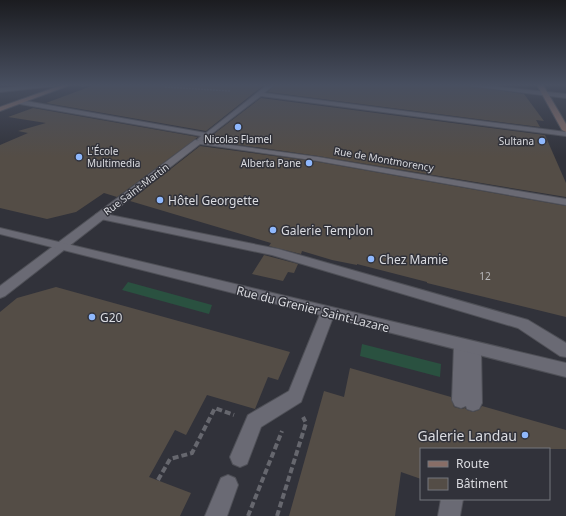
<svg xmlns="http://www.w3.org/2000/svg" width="566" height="516" viewBox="0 0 566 516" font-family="'Noto Sans',sans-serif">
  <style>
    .green { fill: #2a5140 }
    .building { fill: #544d46 }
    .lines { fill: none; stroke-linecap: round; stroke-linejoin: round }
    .service-casing { stroke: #4f5057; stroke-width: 2 }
    .pedestrian-casing { stroke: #4f5057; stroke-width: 2 }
    .minor-casing { stroke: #4f5057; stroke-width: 2 }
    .tertiary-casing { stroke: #4f5057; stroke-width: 2 }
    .secondary-casing { stroke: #4f5057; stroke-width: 2 }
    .path-far1 { stroke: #66676e; stroke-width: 1.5; stroke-dasharray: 2 1; stroke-linecap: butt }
    .path { stroke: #66676e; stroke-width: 4; stroke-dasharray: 6 3; stroke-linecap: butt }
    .service { fill: #6a6a74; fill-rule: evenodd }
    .pedestrian { fill: #6a6a74; fill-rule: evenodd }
    .minor { fill: #6a6a74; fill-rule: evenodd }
    .tertiary { fill: #6a6a74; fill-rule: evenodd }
    .secondary { fill: #886e67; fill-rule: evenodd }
    .poi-dot { fill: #8fb8fd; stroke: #31323a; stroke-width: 1.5 }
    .labels { text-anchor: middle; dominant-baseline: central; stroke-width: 3; stroke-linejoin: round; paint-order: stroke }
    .far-poi-label { font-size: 10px; fill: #dbdce1; stroke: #31323a; text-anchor: end }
    .far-street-label { font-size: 10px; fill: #dbdce1; stroke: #31323a }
    .number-label { font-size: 10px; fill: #b9b8ba }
    .poi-label { font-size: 12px; fill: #dbdce1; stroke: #31323a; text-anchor: start }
    .street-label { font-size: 12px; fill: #dbdce1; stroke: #31323a }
    .near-poi-label { font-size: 14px; fill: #dbdce1; stroke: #31323a; text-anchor: end }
  </style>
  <rect width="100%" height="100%" fill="#31323a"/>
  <!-- green -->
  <path class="green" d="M128 282 212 305 209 314 122 290Z
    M362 344 441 364 440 377 360 356Z"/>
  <!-- building -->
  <path class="building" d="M94 85H264L206 131 46 103Z
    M275 85H461L524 94 544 121 536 120 540 127 268 92Z
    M261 98 545 135 566 183V197L318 156 206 140Z
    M33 108 198 137 117 197 104 193 76 212 47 219 0 208V145L28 133 18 131 46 123 8 117Z
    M200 146 318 162 566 206V317L427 283V282L357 264V265L332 260 302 251 301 254 269 246 271 243 130 201Z
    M264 255 298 264 294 273 288 272 283 281 252 274Z
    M56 287 290 352 278 380 268 377 255 409 207 395 186 435 175 430 149 477 191 493 180 516H0V312L17 298Z
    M350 368 451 397 454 407 461 409 465 408 467 410 473 412 479 410 482 406 566 430V449H421V479L401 472 395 516H289L324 391 344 397Z"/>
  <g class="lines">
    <defs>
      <path id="service" d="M462 339 467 341 469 343 473 342 478 344 481 348 482 403 479 409 473 411 467 409 466 406 461 408 455 406 452 400 454 345 457 341Z
        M441 499H463L460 516H438Z"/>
      <path id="pedestrian" d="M267 85H274L264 93 566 132V136L261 96 201 142 197 140 201 136 20 104 17 102 20 100 206 133Z
        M100 213 278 249 528 320 566 343V357L560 356 518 328 272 255 96 218 95 216 96 214Z
        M328 307 333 308 335 312 301 402 261 427 247 464 240 467 233 464 230 457 248 415 289 391 321 312 323 308Z
        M228 475 235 478 238 485 227 516H205L221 478Z"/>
      <path id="minor" d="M462 85H481L566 94V98Z
        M195 140 318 157 566 199V205L318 161 200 144 5 296 0 298V286Z"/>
      <path id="tertiary" d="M40 85H64L0 92V88Z
        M0 228 566 363V377L0 234Z"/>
      <path id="secondary" d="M62 85H70L0 111V107Z
        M537 85H543L566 124V132L562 130Z"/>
    </defs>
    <!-- service casing -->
    <use href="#service" class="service-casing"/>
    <!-- pedestrian casing -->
    <use href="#pedestrian" class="pedestrian-casing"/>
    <!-- minor casing -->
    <use href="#minor" class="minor-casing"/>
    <!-- tertiary casing -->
    <use href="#tertiary" class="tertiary-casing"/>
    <!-- secondary casing -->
    <use href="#secondary" class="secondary-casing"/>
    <!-- path-far1 -->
    <path class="path-far1" d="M82 86 92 85
      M165 87 230 91"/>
    <!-- path -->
    <path class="path" d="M158 480 170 459 192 453 215 408 234 415
      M248 516 282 431
      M277 516 306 423 303 417"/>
    <!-- service -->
    <use href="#service" class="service"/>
    <!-- pedestrian -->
    <use href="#pedestrian" class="pedestrian"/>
    <!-- minor -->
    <use href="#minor" class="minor"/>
    <!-- tertiary -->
    <use href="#tertiary" class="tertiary"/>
    <!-- secondary -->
    <use href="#secondary" class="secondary"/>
  </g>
  <!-- sky -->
  <linearGradient id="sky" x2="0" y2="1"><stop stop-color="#1b1c20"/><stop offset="0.54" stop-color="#484f60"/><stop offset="1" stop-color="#484f60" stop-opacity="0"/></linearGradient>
  <rect width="566" height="157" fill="url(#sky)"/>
  <!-- markers -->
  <g class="poi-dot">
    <circle cx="238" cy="127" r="4"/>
    <circle cx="542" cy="141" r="4"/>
    <circle cx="79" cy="157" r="4"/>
    <circle cx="309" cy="163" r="4"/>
    <circle cx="160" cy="200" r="4"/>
    <circle cx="273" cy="230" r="4"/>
    <circle cx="371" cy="259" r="4"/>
    <circle cx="92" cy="317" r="4"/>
    <circle cx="525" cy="435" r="4"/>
  </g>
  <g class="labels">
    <!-- far-poi labels -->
    <g class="far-poi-label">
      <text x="238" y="139" text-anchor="middle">Nicolas Flamel</text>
      <text x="534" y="141">Sultana</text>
      <text x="87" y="151" text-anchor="start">L'École<tspan x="87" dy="12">Multimedia</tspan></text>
      <text x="301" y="163">Alberta Pane</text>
    </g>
    <!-- far-street labels -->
    <g class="far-street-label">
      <text transform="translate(384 159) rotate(10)">Rue de Montmorency</text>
      <text transform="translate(136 189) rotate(-37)">Rue Saint-Martin</text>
    </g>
    <!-- number labels -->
    <g class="number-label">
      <text x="485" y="276">12</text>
    </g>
    <!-- poi labels -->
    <g class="poi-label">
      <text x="168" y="200">Hôtel Georgette</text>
      <text x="281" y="230">Galerie Templon</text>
      <text x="379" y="259">Chez Mamie</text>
      <text x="100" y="317">G20</text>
    </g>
    <!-- street labels -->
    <g class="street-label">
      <text transform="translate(313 309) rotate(14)">Rue du Grenier Saint-Lazare</text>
    </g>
    <!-- near-poi labels -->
    <g class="near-poi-label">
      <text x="517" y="435">Galerie Landau</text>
    </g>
  </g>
  <!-- legend -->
  <rect x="420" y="448" width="130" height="52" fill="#31323a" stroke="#75767d"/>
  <rect x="428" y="461" width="20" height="6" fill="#886e67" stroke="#75767d"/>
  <text x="456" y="468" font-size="12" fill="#dbdce1">Route</text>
  <rect x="428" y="478" width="20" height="12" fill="#544d46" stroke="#75767d"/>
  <text x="456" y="488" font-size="12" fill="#dbdce1">Bâtiment</text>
</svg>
